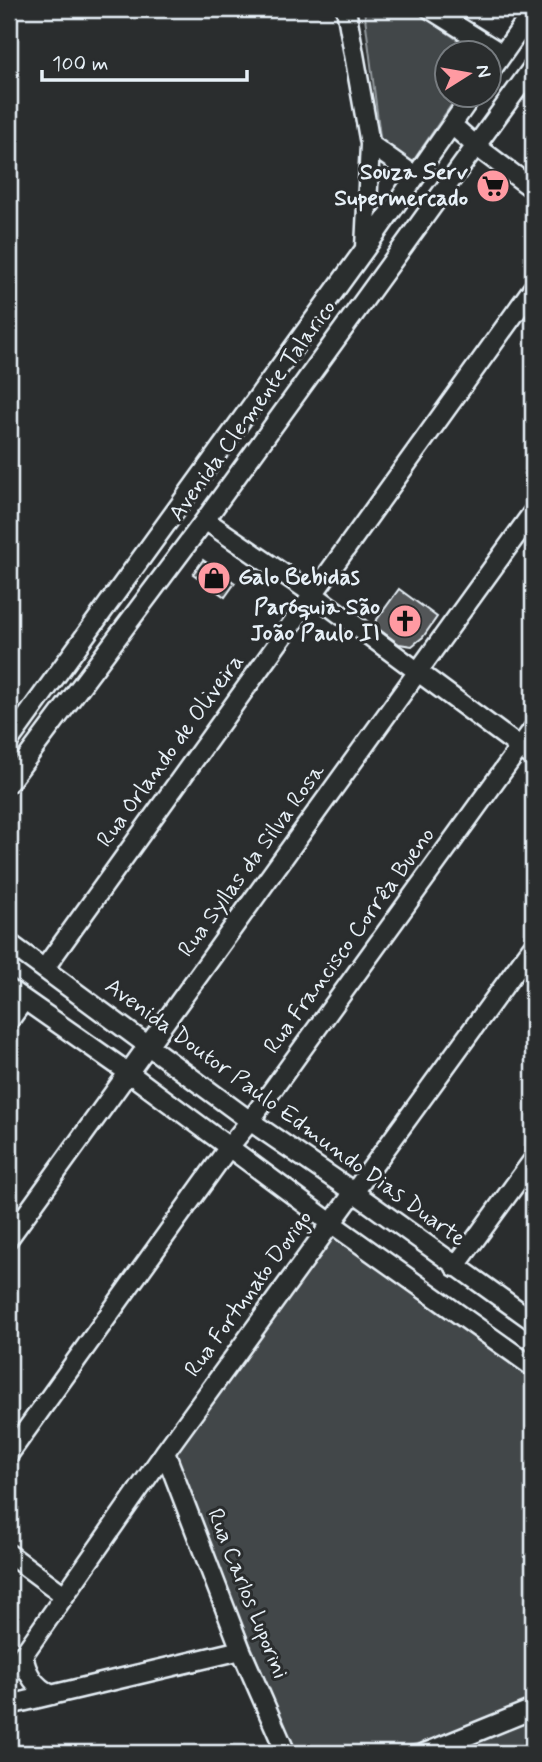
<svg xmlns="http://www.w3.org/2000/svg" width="542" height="1762" viewBox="0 0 542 1762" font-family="Mynerve,sans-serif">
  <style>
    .green { fill: #424648; stroke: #959ca0; stroke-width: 2 }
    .building { fill: #535759; stroke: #e8f1f8; stroke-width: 2 }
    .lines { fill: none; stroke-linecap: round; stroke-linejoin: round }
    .minor-casing { stroke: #e8f1f8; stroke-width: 23 }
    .minor { stroke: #2a2d2e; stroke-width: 18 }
    .labels { text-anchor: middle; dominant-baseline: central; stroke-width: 6; stroke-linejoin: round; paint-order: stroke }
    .poi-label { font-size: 23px; font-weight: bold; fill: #e8f1f8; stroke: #2a2d2e; text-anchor: end }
    .street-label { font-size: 23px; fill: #e8f1f8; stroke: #2a2d2e }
  </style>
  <rect width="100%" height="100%" fill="#2a2d2e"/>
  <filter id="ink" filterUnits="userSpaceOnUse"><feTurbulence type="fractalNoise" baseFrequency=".0143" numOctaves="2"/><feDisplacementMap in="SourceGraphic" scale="14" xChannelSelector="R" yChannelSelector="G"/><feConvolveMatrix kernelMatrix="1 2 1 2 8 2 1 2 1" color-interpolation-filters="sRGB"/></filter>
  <g filter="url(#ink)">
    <!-- green -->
    <path class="green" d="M364 9H413L475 52H448V94L458 95 411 164 381 144Z
      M335 1233 533 1374V1705L450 1735 383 1753H296L177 1471 176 1451Z
      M533 1713V1753H433Z"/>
    <!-- building -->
    <path class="building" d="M203 560 235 583 225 597 193 574Z
      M399 589 437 617 423 637 412 646 399 644 373 625Z"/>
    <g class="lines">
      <defs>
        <path id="minor" d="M346 9 370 144 365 248
          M430 9 502 54
          M490 72 533 11
          M452 125 476 146 533 189
          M370 144 415 176
          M205 520 313 594 533 757
          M9 741 365 249 473 94
          M9 782 205 520 533 67
          M9 943 250 1121 355 1193 533 1321
          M44 969 533 288
          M9 989 129 1073 331 1223 533 1367
          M9 1021 24 1000
          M9 1238 533 512
          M455 1267 533 1160
          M165 1452 241 1650 286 1753
          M9 1454 229 1147 250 1121 533 729
          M9 1554 64 1595
          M23 1654C26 1673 34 1687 52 1695
          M9 1675 165 1452 533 946
          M9 1705 241 1650
          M425 1753 533 1709"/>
      </defs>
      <!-- minor casing -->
      <use href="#minor" class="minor-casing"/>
      <!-- minor -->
      <use href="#minor" class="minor"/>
    </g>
  </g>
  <!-- icons -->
  <defs>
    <symbol id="supermarket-disc" viewBox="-11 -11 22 22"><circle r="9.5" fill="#ff9aa2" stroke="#2a2d2e"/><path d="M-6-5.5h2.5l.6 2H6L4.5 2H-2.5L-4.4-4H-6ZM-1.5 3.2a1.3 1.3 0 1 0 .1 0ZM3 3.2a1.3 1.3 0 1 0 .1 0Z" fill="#111"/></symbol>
    <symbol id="shop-disc" viewBox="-11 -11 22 22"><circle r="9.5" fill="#ff9aa2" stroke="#2a2d2e"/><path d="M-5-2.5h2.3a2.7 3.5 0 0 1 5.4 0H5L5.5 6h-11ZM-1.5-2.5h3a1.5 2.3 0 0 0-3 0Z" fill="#111"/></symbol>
    <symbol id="church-disc" viewBox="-11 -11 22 22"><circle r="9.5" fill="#ff9aa2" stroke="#2a2d2e"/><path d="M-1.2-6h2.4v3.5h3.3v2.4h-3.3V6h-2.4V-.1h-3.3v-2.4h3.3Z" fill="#111"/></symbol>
  </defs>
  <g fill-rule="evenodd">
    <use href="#supermarket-disc" x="474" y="167" width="38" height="38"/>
    <use href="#shop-disc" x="195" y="559" width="38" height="38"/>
    <use href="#church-disc" x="386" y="602" width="38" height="38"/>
  </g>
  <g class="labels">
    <!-- poi labels -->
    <g class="poi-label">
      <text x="468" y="173">Souza Serv<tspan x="468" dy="26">Supermercado</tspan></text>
      <text x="238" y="578" text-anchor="start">Galo Bebidas</text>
      <text x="380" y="608">Paróquia São<tspan x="380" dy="26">João Paulo II</tspan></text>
    </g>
    <!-- street labels -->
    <g class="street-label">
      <text transform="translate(253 411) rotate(-54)">Avenida Clemente Talarico</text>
      <text transform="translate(171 751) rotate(-54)">Rua Orlando de Oliveira</text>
      <text transform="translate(252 861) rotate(-54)">Rua Syllas da Silva Rosa</text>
      <text transform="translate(350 941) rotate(-54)">Rua Francisco Corrêa Bueno</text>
      <text transform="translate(285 1113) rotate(36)">Avenida Doutor Paulo Edmundo Dias Duarte</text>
      <text transform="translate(249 1294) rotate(-54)">Rua Fortunato Dovigo</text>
      <text transform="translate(247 1594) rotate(68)">Rua Carlos Luporini</text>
    </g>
  </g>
  <!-- margin -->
  <rect width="542" height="1762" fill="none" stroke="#2a2d2e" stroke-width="35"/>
  <rect x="18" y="18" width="507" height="1727" fill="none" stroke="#e8f1f8" stroke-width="2.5" filter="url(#ink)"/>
  <!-- north arrow -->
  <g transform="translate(468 74) rotate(79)"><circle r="33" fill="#2a2d2e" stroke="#767b7f" stroke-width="2"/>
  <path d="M0-5L12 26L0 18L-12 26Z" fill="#ff9aa2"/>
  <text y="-10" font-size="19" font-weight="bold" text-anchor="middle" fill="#e8f1f8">N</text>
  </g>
  <!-- scale -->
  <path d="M42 70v10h205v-10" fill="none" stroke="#e8f1f8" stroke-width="3.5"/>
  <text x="52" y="70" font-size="21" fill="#e8f1f8" stroke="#2a2d2e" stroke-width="5" paint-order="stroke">100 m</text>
</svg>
